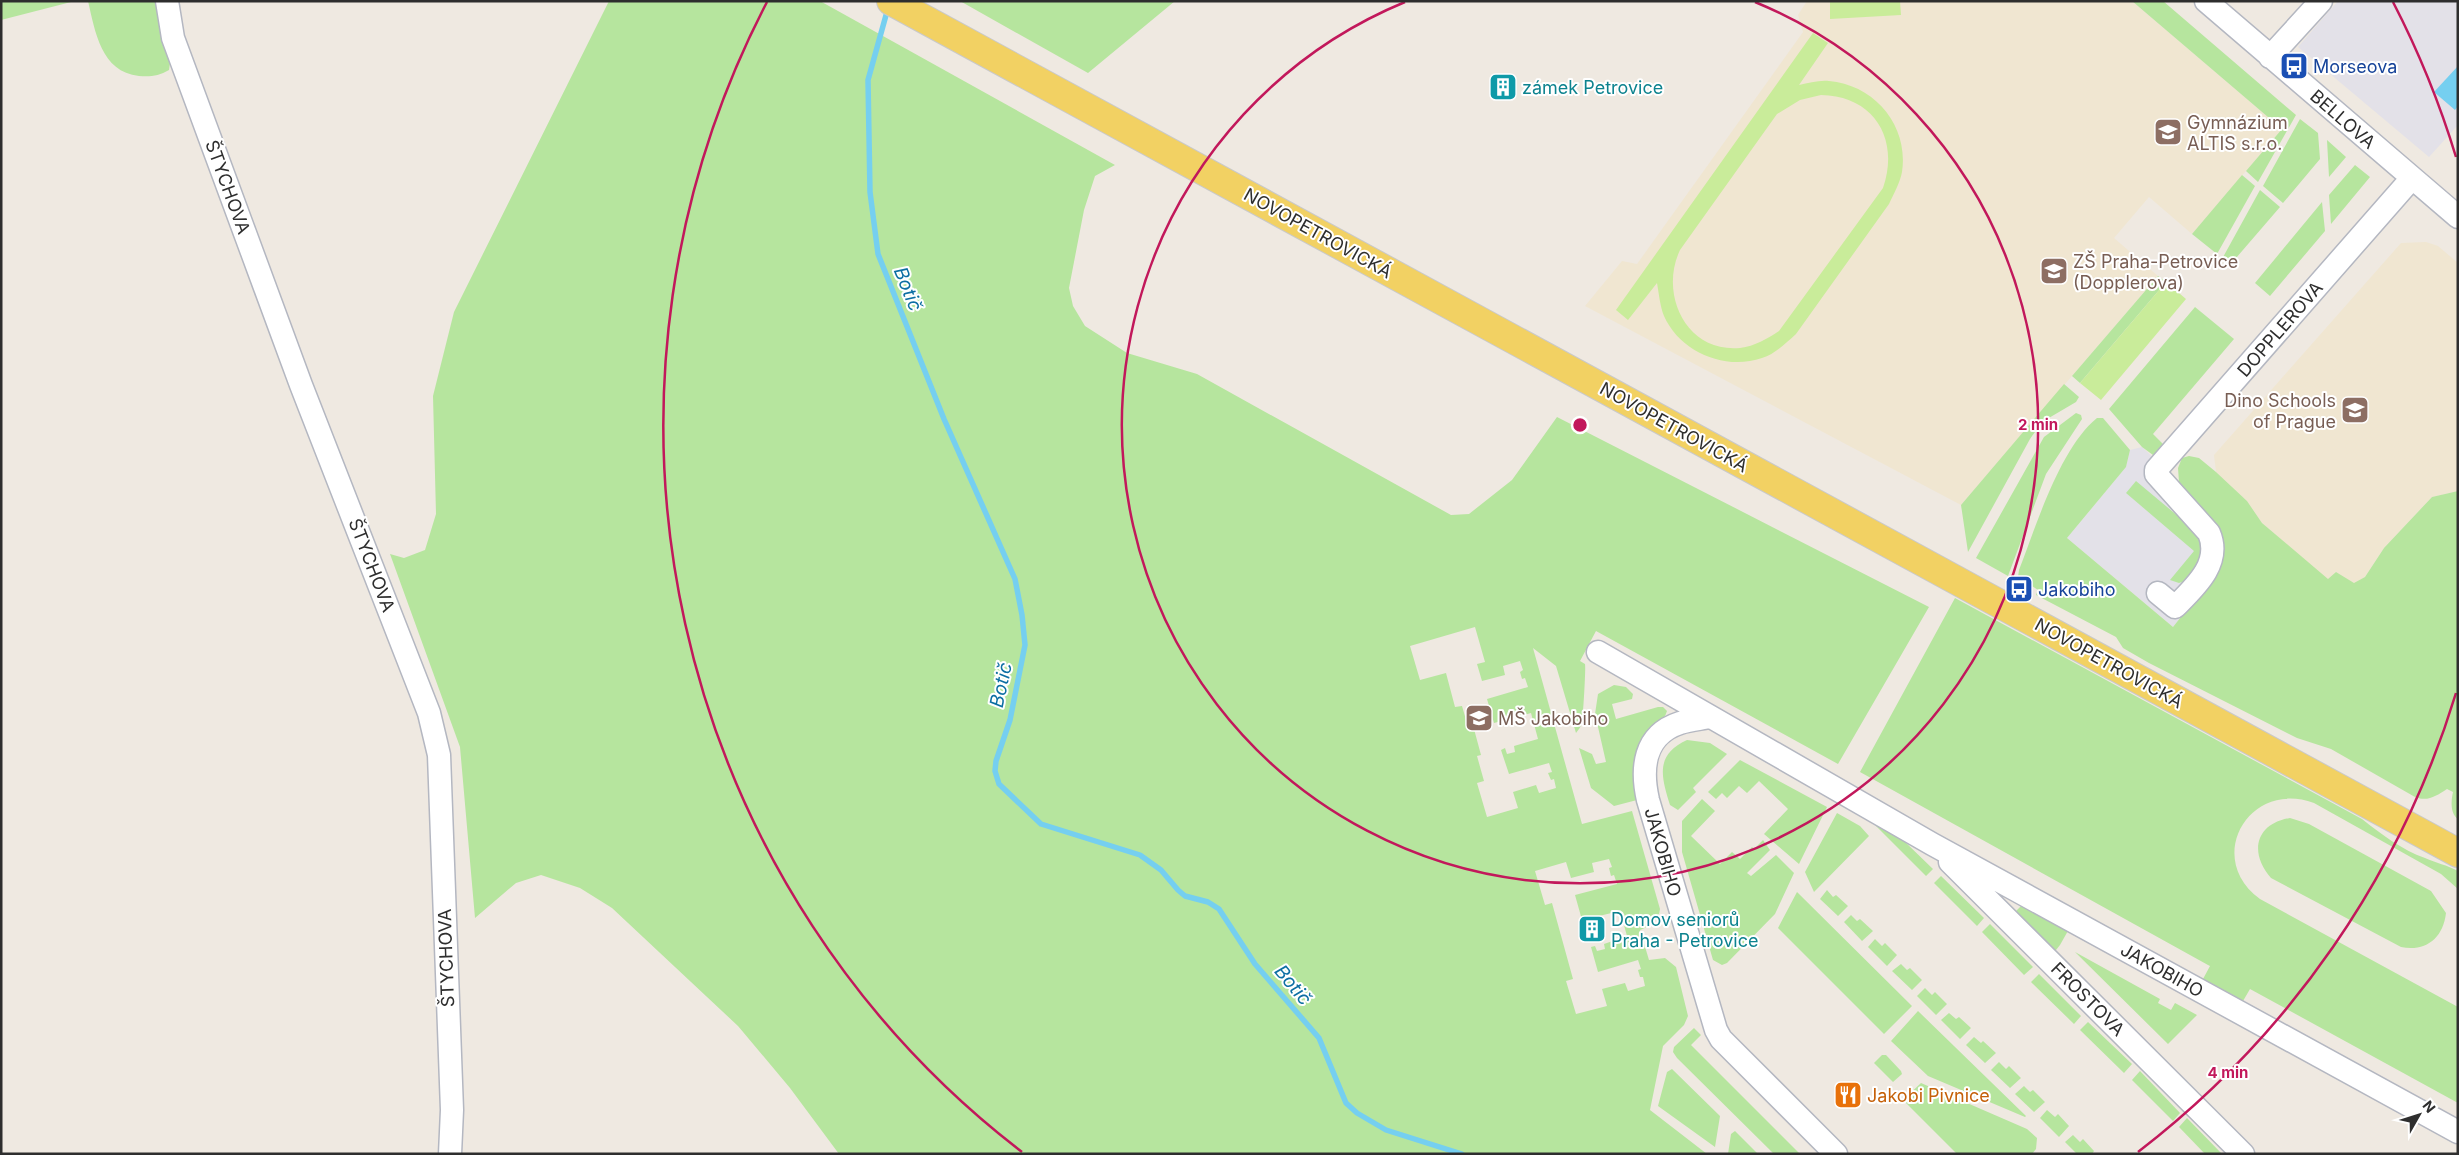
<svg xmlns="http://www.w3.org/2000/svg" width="2459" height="1155" viewBox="0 0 2459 1155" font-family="Inter,sans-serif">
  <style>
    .industrial { fill: #e3e1e8 }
    .education { fill: #f0e6d1 }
    .green { fill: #b6e59e; fill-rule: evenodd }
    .pitch { fill: #c9ec9a; fill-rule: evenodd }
    .water { fill: #75cff0 }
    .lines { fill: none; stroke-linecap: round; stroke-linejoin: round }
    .stream { stroke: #75cff0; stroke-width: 5.5 }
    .minor-casing { stroke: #b4b7c1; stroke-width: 25 }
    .major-casing { stroke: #c9c9c9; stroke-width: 30 }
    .minor { stroke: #fff; stroke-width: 22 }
    .major { stroke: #f2d163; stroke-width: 28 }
    .ring { fill: none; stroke: #c2185b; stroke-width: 2.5 }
    .labels { text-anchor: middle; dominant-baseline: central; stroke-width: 4; stroke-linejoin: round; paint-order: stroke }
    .transit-label { font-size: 18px; fill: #164399; stroke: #fff; text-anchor: start }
    .culture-label { font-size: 18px; fill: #0d838f; stroke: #fff; text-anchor: start }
    .street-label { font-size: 18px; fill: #2e2e2e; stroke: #fff }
    .education-label { font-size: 18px; fill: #785e54; stroke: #fff; text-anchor: start }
    .food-label { font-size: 18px; fill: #c56008; stroke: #fff; text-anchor: start }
    .water-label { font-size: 19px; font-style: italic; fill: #0d6fa3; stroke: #fff }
    .centre { fill: #c2185b; stroke: #fff; stroke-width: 2.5 }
    .ring-label { font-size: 15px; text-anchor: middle; font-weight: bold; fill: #c2185b; stroke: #fff; stroke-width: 4; stroke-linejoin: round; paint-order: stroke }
  </style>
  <rect width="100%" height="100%" fill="#efe9e1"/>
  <!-- industrial -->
  <path class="industrial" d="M2338 1H2458V125L2429 157 2298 47Z
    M2142 447 2179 482 2223 543 2219 569 2173 627 2067 538 2126 467 2130 450Z"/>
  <!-- education -->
  <path class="education" d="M1807 1H2132L2282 129 2192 234 2149 197 2114 238 2158 276 1961 505 1585 306 1622 261 1637 264 1803 32 1798 15Z
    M2426 242 2438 246 2458 263V491L2432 497 2384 548 2365 577 2354 584 2336 572 2328 580 2262 523 2247 501 2216 472 2214 455 2401 243Z"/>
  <!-- green -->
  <path class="green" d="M1 1H75L1 20Z
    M88 1H159L170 63 169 70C159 76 150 77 139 76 101 72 95 31 88 1Z
    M609 1H820L1115 165 1095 176 1084 210 1069 288 1073 306 1085 326 1127 353 1197 374 1451 515 1469 514 1512 480 1557 417 1929 607 1838 764 1596 631 1580 661 1585 664C1586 667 1583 718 1582 722 1581 727 1579 729 1576 733L1556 666 1533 648 1582 824 1632 811 1660 909C1659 920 1650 926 1640 930L1649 960 1665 958 1676 967 1688 1016 1684 1025 1663 1046 1650 1110 1707 1154H839L790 1088 738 1026 612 908 580 888 541 875 516 883 475 918 460 747 390 554 404 558 425 550 436 514 433 396 454 312ZM1475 627 1485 662 1477 664 1482 681 1505 675 1503 666 1520 661 1523 670 1520 672 1522 679 1525 678 1528 687 1487 699 1494 723 1531 713 1538 739 1514 746 1515 752 1507 754 1505 748 1501 750 1509 774 1549 763 1552 772 1548 773 1551 780 1554 779 1556 788 1539 793 1536 785 1513 792 1518 808 1487 817 1477 783 1484 781 1477 756 1481 755 1474 729 1469 730 1462 706 1455 707 1446 673 1420 680 1410 646ZM1609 859 1612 867 1609 868 1611 876 1614 875 1617 884 1575 895 1582 920 1620 911 1627 936 1604 944 1605 949 1597 951 1595 946 1591 947 1598 972 1638 960 1641 969 1638 970 1640 977H1643L1645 986 1628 991 1625 983 1602 989 1607 1006 1576 1014 1566 981 1573 979 1552 903 1545 905 1535 871 1566 862 1571 878 1594 872 1592 863Z
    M960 1H1175L1088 73Z
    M2132 1H2163L2296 115 2258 182 2246 171 2282 129Z
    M2300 119 2318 133 2320 159 2283 203 2263 186Z
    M2327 140 2346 157 2329 177Z
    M2355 165 2370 177 2331 224 2329 195Z
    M2242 175 2255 186 2217 254 2192 234Z
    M2260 190 2280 207 2230 265 2222 259Z
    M2322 202 2325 231 2270 296 2255 283Z
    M2158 276 2166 282 2080 383 2072 376Z
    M2195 307 2234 339 2153 434 2166 447 2153 455 2142 447 2109 409Z
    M2064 384 2079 397 2076 402 2042 422 2030 439 1968 552 1961 505Z
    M2076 413 2081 415 2082 419 2046 474 2008 576 1976 558 2044 437Z
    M2097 418H2103L2130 450 2126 467 2067 538 2173 627 2219 569 2223 543 2179 482 2178 468 2182 458 2189 456 2199 458 2216 472 2247 501 2262 523 2328 579 2336 572 2354 583 2365 577 2384 548 2432 497 2458 491V819C2450 813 2451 801 2453 792L2447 789C2436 796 2428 802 2415 797L2331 749 2297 738 2149 663 2123 648 2116 637 2036 595 2038 590 2018 577 2019 570C2036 526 2060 448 2097 418Z
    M2136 481 2197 532 2205 550 2188 580 2179 583 2170 580 2194 551 2126 493Z
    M1955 598 2362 819C2381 834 2402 850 2425 858 2436 863 2447 865 2458 871V889L2441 874 2314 803C2248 779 2204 859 2260 899L2458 1007V1103L2250 989 2243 1001 2203 979 2210 966 2208 965 1860 772Z
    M1614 685 1626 687 1633 694 1632 699 1612 704 1616 719 1658 707H1663L1667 711C1664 722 1651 729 1644 738 1630 755 1635 780 1637 800L1614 806 1591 788 1579 748 1592 754 1596 764 1606 762 1595 714 1598 694Z
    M1687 740 1710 743 1727 754 1693 788 1696 792 1678 810 1670 805C1661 776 1655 755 1687 740Z
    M1740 760 1827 807 1799 864 1764 834 1788 809 1759 781 1747 793 1739 786 1727 798 1722 793 1716 799 1708 792Z
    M1702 799 1715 811 1691 836 1720 864 1732 852 1740 859 1752 847 1754 849 1763 840 1770 850 1747 873 1751 876 1776 855 1794 873 1775 914 1727 963 1722 965 1713 960 1682 852V821Z
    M1837 813 1860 826 1869 836 1814 892 1805 872Z
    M2290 818 2309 824 2431 891 2446 913C2443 939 2425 952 2401 947L2271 878C2249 853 2255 824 2290 818Z
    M1872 822 1902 839 1933 869 1926 876Z
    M1941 876 1984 918 1977 926 1934 883Z
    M1827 890 1833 897 1836 895 1848 906 1838 916 1820 899Z
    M1797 892 1912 1006 1884 1034 1778 928Z
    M2021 906 2069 929 2060 945 2052 955 2015 912Z
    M1851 915 1857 921 1860 919 1873 931 1862 941 1844 922Z
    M1990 924 2033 967 2024 975 1982 932Z
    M1875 939 1882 946 1885 943 1897 955 1887 966 1868 947Z
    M2075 952 2160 999 2158 1003 2171 1010 2175 1003 2197 1015 2168 1044Z
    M1901 964 1907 970 1910 968 1922 980 1912 990 1892 971Z
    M2039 974 2081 1016 2074 1024 2031 982Z
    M1925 988 1932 995 1935 992 1947 1004 1936 1015 1917 996Z
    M1918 1011 2026 1116 2025 1117 1928 1076 1891 1041Z
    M1949 1013 1956 1019 1959 1017 1971 1028 1960 1039 1941 1020Z
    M2088 1022 2132 1064 2124 1073 2080 1030Z
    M1694 1028 1701 1035 1691 1045 1800 1154H1774L1677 1058 1673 1052 1674 1047Z
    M1974 1037 1981 1043 1983 1041 1996 1053 1985 1063 1966 1045Z
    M1882 1055H1886L1901 1071 1902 1074 1893 1082 1874 1063Z
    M1999 1062 2006 1069 2009 1066 2021 1078 2010 1088 1991 1070Z
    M1672 1069 1720 1116 1715 1147 1658 1106 1667 1072Z
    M2140 1071 2180 1113 2173 1121 2132 1080Z
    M1921 1083 2027 1129 2037 1138 2036 1149 2032 1154H1957L1903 1100Z
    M2024 1086 2030 1092 2033 1090 2045 1102 2034 1112 2015 1094Z
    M2047 1110 2055 1117 2058 1114 2069 1126 2059 1137 2040 1118Z
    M2187 1118 2222 1154H2205L2179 1127Z
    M1735 1131 1758 1154H1728L1731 1134Z
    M2073 1135 2080 1142 2083 1139 2094 1151 2092 1154H2077L2065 1142Z"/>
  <!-- pitch -->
  <path class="pitch" d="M1830 1H1900L1901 15 1830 19Z
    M1813 33 1828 43 1799 85C1809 83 1819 80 1829 81 1875 85 1909 126 1902 172 1900 183 1894 193 1889 204L1796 334C1786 343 1775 354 1762 358 1725 371 1680 352 1664 316 1660 306 1659 294 1657 283L1628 320 1616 310ZM1821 95C1874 96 1900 139 1883 188L1779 331C1767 339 1755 346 1740 348 1686 353 1659 294 1680 250L1777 114 1800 100Z
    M2166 282 2186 299 2101 400 2080 383Z"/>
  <!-- water -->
  <path class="water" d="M2458 66V106L2455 110 2434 92Z"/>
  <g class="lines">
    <!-- stream -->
    <path class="stream" d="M888 8 868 80 870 192 878 254 944 419 1015 579 1022 615 1025 645 1010 720 996 761 995 771 999 784 1041 824 1140 855 1161 870 1178 890 1185 896 1208 902 1219 909 1255 964 1319 1038 1346 1103 1357 1113 1386 1130 1462 1154"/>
    <defs>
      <path id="minor" d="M167 1 173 38 301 385 429 713 439 755 452 1110 450 1154
        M2206 1 2458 217
        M2270 57 2321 1
        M2158 593 2175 607C2195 587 2222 563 2209 533L2156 474V470L2412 178
        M1598 652 1932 844 2458 1132
        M1710 717C1700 719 1689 720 1680 723 1643 735 1641 769 1648 800L1716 1030 1721 1039 1836 1154
        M1950 862 2243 1154"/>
      <path id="major" d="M891 1 2458 853"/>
    </defs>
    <!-- minor casing -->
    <use href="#minor" class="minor-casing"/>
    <!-- major casing -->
    <use href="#major" class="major-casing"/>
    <!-- minor -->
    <use href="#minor" class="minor"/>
    <!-- major -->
    <use href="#major" class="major"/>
  </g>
  <!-- distance rings -->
  <g class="ring">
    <path d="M1755 2A458 458 0 1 1 1405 2"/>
    <path d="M2456 693A916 916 0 0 1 2138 1152M1022 1152A916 916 0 0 1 767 2M2393 2A916 916 0 0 1 2456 157"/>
  </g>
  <!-- icons -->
  <defs>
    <symbol id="bus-square" viewBox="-11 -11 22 22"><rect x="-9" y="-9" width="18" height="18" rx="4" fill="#1a4fb4" stroke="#fff"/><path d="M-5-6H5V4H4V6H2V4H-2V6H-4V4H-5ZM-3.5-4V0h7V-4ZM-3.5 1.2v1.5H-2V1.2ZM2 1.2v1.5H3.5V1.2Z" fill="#fff"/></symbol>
    <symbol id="building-square" viewBox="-11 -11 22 22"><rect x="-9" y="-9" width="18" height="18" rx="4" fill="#0f9aa8" stroke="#fff"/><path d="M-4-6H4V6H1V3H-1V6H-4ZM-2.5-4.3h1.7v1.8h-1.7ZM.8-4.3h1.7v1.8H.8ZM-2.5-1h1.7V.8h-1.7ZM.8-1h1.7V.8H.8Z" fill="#fff"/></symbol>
    <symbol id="school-square" viewBox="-11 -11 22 22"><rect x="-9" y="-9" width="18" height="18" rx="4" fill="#8d6e63" stroke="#fff"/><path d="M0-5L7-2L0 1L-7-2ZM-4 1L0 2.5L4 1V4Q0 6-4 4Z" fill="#fff"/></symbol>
    <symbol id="restaurant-square" viewBox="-11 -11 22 22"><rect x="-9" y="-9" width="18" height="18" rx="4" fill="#e8710a" stroke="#fff"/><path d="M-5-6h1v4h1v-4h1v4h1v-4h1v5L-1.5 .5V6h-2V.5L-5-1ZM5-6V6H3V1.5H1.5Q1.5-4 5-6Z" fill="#fff"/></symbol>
  </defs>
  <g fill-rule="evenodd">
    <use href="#bus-square" x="2278" y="50" width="32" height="32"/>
    <use href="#building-square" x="1487" y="71" width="32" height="32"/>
    <use href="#school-square" x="2152" y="116" width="32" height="32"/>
    <use href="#school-square" x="2038" y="255" width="32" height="32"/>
    <use href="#school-square" x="2339" y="394" width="32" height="32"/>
    <use href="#bus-square" x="2003" y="573" width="32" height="32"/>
    <use href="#school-square" x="1463" y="702" width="32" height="32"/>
    <use href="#building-square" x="1576" y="913" width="32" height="32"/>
    <use href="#restaurant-square" x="1832" y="1079" width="32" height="32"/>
  </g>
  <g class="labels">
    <!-- transit labels -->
    <g class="transit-label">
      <text x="2313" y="66">Morseova</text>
      <text x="2038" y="589">Jakobiho</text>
    </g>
    <!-- culture labels -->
    <g class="culture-label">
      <text x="1522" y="87">zámek Petrovice</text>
      <text x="1611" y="919">Domov seniorů<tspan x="1611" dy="21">Praha - Petrovice</tspan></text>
    </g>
    <!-- street labels -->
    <g class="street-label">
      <text transform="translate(2343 119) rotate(41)">BELLOVA</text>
      <text transform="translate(228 187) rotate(70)">ŠTYCHOVA</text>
      <text transform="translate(1318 233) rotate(29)">NOVOPETROVICKÁ</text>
      <text transform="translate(2280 329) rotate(-49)">DOPPLEROVA</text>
      <text transform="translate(1674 427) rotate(29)">NOVOPETROVICKÁ</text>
      <text transform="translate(372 565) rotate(69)">ŠTYCHOVA</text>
      <text transform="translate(2109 663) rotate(29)">NOVOPETROVICKÁ</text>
      <text transform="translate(1663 852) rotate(74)">JAKOBIHO</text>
      <text transform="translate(446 958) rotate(-92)">ŠTYCHOVA</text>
      <text transform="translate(2162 970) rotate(29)">JAKOBIHO</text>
      <text transform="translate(2088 999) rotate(45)">FROSTOVA</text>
    </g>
    <!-- education labels -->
    <g class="education-label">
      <text x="2187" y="122">Gymnázium<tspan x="2187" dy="21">ALTIS s.r.o.</tspan></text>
      <text x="2073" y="261">ZŠ Praha-Petrovice<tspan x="2073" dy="21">(Dopplerova)</tspan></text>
      <text x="2336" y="400" text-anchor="end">Dino Schools<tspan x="2336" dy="21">of Prague</tspan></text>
      <text x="1498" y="718">MŠ Jakobiho</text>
    </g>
    <!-- food labels -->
    <g class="food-label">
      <text x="1867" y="1095">Jakobi Pivnice</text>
    </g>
    <!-- water labels -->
    <g class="water-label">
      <text transform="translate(908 289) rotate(68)">Botič</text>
      <text transform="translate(1001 685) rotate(-78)">Botič</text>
      <text transform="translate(1293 985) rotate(50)">Botič</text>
    </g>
  </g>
  <circle cx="1580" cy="425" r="8" class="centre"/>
  <g class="ring-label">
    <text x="2038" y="430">2 min</text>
    <text x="2228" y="1078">4 min</text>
  </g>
  <!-- border -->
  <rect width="2459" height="1155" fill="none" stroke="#2e2e2e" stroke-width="5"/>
  <!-- north arrow -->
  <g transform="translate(2419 1115) rotate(51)" stroke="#ffffff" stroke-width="4" paint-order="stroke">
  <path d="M0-4L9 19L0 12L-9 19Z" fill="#2e2e2e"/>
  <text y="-8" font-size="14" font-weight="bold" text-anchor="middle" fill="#2e2e2e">N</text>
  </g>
</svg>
